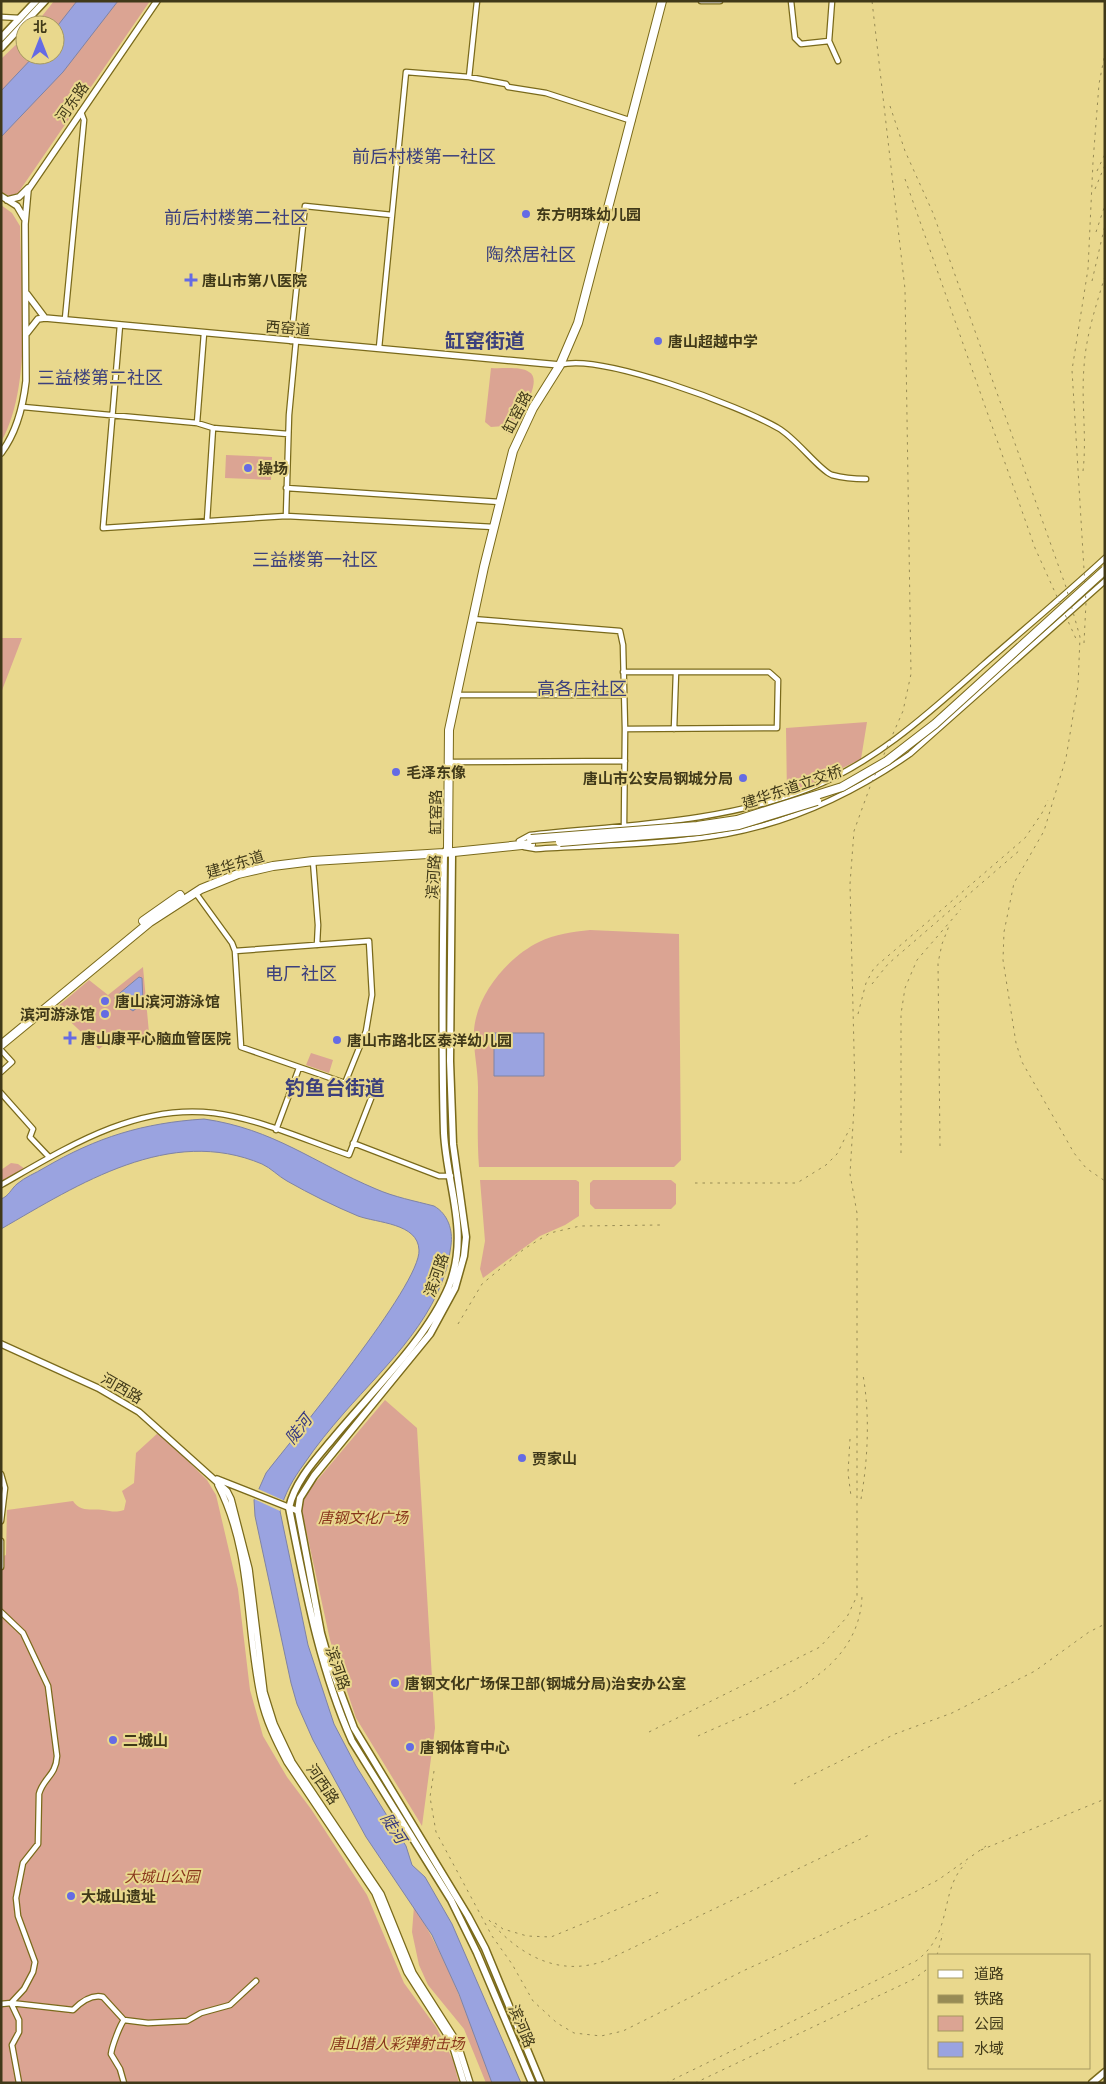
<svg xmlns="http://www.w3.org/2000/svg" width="1106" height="2084" viewBox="0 0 1106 2084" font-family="'Source Serif 4','Noto Sans SC',serif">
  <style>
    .green { fill: #dba493 }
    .water { fill: #9aa3e0; stroke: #7f83a4 }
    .pier { fill: #e9d88d }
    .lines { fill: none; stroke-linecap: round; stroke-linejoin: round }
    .minor-casing { stroke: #7a6a1b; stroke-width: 7 }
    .tertiary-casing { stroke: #7a6a1b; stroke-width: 8 }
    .secondary-casing { stroke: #7a6a1b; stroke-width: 9 }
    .primary-casing { stroke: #7a6a1b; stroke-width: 10 }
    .minor { stroke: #fff; stroke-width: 4.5 }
    .tertiary { stroke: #fff; stroke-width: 5.5 }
    .secondary { stroke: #fff; stroke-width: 6 }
    .primary { stroke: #fff; stroke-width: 8 }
    .rail { stroke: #978b55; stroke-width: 1; stroke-dasharray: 2.5 5; stroke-linecap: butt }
    .primary-bridge-casing { stroke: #7a6a1b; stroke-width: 10; stroke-linecap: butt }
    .primary-bridge { stroke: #fff; stroke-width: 8 }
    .poi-dot { fill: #656be4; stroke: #e9d88d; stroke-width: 2 }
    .labels { text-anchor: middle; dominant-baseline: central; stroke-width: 4; stroke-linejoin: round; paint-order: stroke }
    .street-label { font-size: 15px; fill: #403919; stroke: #e9d88d }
    .poi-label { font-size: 15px; font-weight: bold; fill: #403919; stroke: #e9d88d; text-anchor: start }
    .park-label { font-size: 15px; font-style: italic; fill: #89361c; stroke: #e9d88d }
    .water-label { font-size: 16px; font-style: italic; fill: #363982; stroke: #e9d88d }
    .quarter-label { font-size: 18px; fill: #3c407d; stroke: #e9d88d }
    .district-label { font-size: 20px; font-weight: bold; fill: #3c407d; stroke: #e9d88d }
  </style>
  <rect width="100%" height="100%" fill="#e9d88d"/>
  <!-- green -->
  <path class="green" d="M54 1H150L18 193 10 196 1 192V59L25 36V55H55V25H35Z
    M1 205 12 213 20 226C21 289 33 386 1 442Z
    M491 368C502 369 520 366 529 372 544 380 519 417 514 428V435L508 434 504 426 491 427 485 422Z
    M226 455 272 457 271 480 225 478Z
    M1 638H22L1 693Z
    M867 722 861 759 787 795 786 728Z
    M590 930 679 934 681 1160 674 1167H479C477 1140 478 1114 478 1087 478 1069 473 1050 474 1031 476 995 508 957 539 942 555 934 573 932 590 930Z
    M143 967 150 1044 123 1042 117 1047 110 1040 99 1049 56 1008 89 980 108 995Z
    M311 1053 333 1060 329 1073 306 1065Z
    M11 1163 18 1164 25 1169 1 1183V1170Z
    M480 1180H576L579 1182V1216L565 1225 540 1236 483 1278 480 1269 485 1241Z
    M593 1180H671L676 1184V1204L671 1209H595L590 1204V1183Z
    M385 1400 417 1428 435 1728 422 1826 356 1718 330 1640 302 1511 303 1502 308 1491Z
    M159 1432 207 1480 216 1495 238 1589 250 1690 263 1736 287 1777 311 1809 367 1895 404 1983 436 2027 453 2060 459 2083H1V1557L6 1555 7 1510 73 1501C81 1513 92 1508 103 1510 112 1511 114 1513 124 1510L126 1501 122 1491 134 1483 136 1453Z
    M414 1906C448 1961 471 2022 492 2083H486L464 2029 428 1985 419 1965 412 1932Z"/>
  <!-- water -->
  <path class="water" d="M77 1H118L63 72 1 137V91L35 55H55V29Z
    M139 977 142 978 143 1003 133 1011 114 998Z
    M494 1033H544V1076H494Z
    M204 1119C274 1129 314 1163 376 1189 394 1197 415 1201 434 1206 448 1214 453 1230 451 1245 444 1313 387 1364 344 1413 330 1429 316 1446 304 1464 293 1479 285 1493 280 1511L308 1645 334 1724 356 1766 406 1846 412 1865 425 1877 452 1924 521 2083H492L459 1994 432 1935 366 1837 313 1740 297 1704 291 1683 255 1516 254 1500 266 1473C293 1438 421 1285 419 1250 418 1223 377 1223 358 1216 334 1206 310 1194 287 1181 278 1176 271 1168 262 1164 170 1125 79 1184 1 1229V1199C9 1196 11 1189 17 1184 25 1177 36 1173 44 1168 97 1137 143 1123 204 1119Z"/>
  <!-- pier -->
  <path class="pier" d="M256 1488 285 1501 280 1511 252 1498Z"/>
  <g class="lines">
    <defs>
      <path id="minor" d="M701 1H720
        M791 1 795 38 801 44 829 41 832 1
        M1 17 20 18
        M829 41 838 61
        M469 77 477 1
        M65 319 84 120 81 112
        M120 325 103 528 286 516 494 527
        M291 341 305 206 392 215
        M379 348 406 72 469 77 506 84 508 87 546 93 632 121
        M560 365C600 353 740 406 778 428 795 437 820 471 832 475 843 478 856 479 866 479
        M23 407 197 423 213 428 207 521
        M197 423 204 333
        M213 428 288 434
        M286 488 500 502
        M286 516 289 415 296 341
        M472 619 620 631 623 645 625 729 624 825
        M623 672H769L778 680 777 728 625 729
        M456 695H624
        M674 729 676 672
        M449 762 625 761
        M519 841 530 835C623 825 720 823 808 789 875 763 930 712 983 665 1023 630 1065 595 1105 558
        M524 847 536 849C598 845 664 845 726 834 793 822 854 793 910 754L1105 581
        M313 861 318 925 317 945
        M195 892 232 943 235 951 241 1047 345 1083 366 1031 372 995 369 941 235 951
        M1 1050 12 1062 1 1072
        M1 1093 33 1129 30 1137 49 1157
        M276 1130 299 1068
        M353 1143 439 1176H451
        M1 1185C66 1148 136 1103 214 1113 260 1119 305 1140 349 1155L372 1096 345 1083
        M1 1474 5 1488 1 1521
        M1 1541V1567
        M1 1612 23 1633 48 1686 57 1756C56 1776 43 1778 39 1794L38 1844 23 1863 16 1898 18 1916 35 1962 33 1972 24 1989 11 2003 1 2004
        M11 2003 73 2010C80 2003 92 1994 103 1997L124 2020 148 2023 187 2021 201 2013 230 2005 256 1981
        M11 2003 19 2020V2032L12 2045 19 2083
        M124 2083 120 2069 111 2054C112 2046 120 2025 124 2020"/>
      <path id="tertiary" d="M1 196 17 206 24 218
        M7 200 19 197 28 188
        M27 294 45 318
        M27 333 38 319 45 318 560 365
        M1 453C17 432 23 407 26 381L25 224 28 190 157 1
        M1 1344 98 1388 139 1412 227 1491 231 1499 249 1569 264 1692 274 1724 292 1762 381 1894 413 1973 457 2042 470 2083
        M217 1479 298 1511
        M218 1485C253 1553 245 1627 261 1698 266 1721 276 1741 287 1762L375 1893 407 1972 451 2041 464 2083"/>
      <path id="secondary" d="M1 38 36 1
        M1 48 45 1
        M532 2083 477 1953 451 1900 352 1741C319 1667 305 1588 289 1508 294 1483 314 1461 330 1442 368 1395 426 1341 449 1286 470 1232 447 1188 444 1133 441 1040 443 947 444 853L448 848 452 855 450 1061 453 1144 466 1237 464 1256 455 1288 430 1334 314 1476 300 1498 298 1511 321 1633 329 1661 354 1728 468 1916 485 1948 541 2083
        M1092 2083 1105 2072"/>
      <path id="primary" d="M448 848 449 730 484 567 513 451 533 408 560 365 578 323 662 1
        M143 921 180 895
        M1 1045 150 922 201 889 238 874 273 866 313 861 444 853 531 844"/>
    </defs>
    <!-- minor casing -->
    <use href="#minor" class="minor-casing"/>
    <!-- tertiary casing -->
    <use href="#tertiary" class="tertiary-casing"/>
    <!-- secondary casing -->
    <use href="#secondary" class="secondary-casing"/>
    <!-- primary casing -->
    <use href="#primary" class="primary-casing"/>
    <!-- minor -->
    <use href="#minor" class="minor"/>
    <!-- tertiary -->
    <use href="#tertiary" class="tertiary"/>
    <!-- secondary -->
    <use href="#secondary" class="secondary"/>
    <!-- primary -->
    <use href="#primary" class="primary"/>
    <!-- rail -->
    <path class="rail" d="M890 106 905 151 933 213 1066 587 1080 637 1078 686 1066 758 1044 831 1014 883 1004 932 1003 960 1016 1043 1022 1062 1074 1153 1086 1168 1105 1181
      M1097 171 1105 154
      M905 179 1035 548 1077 641
      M1095 189 1105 165
      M1096 232 1105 205
      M1092 281 1105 225
      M1083 471C1087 436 1081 402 1084 367 1086 335 1096 306 1105 276
      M1084 643 1086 603 1072 370 1088 269 1093 162 1099 84 1105 53
      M872 984 888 964 1020 850
      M858 1014 866 983 874 968 1025 838 1042 813 1048 800
      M940 1146 938 963 942 944 949 926
      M901 1153V1014L905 988 917 960 961 909
      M695 1183H797L826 1165 837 1154 850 1128
      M458 1324 482 1284 524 1249 550 1233 580 1226 660 1225
      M850 1439 848 1473 851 1496
      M861 1499C868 1459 870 1415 863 1375
      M649 1732 820 1647 847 1617 857 1596V1213L850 1174 855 1091 850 884 854 831 871 784 903 711 911 674 905 289 872 1
      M698 1736C761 1706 860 1679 862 1595
      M434 1771 430 1797 436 1832 492 1936 512 1964 533 2001 557 2023 574 2033 601 2036 623 2031 745 1970 911 1894 938 1880 986 1846
      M794 1784 895 1734 952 1713 1035 1671 1089 1632 1105 1624
      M981 1850 1105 1799
      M489 1920C520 1956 560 1978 607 1960L871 1834
      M495 1923 503 1929 527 1936 551 1937 659 1892
      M937 1955 943 1933
      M666 2083 916 1961C955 1932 938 1891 966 1863
      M695 2083 914 1979 930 1967"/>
    <defs>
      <path id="primary-bridge" d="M531 839 697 826 737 820 842 787 887 761 935 724 1105 570
        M560 842 699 831 739 825 817 801"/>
    </defs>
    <!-- primary-bridge casing -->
    <use href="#primary-bridge" class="primary-bridge-casing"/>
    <!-- primary-bridge -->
    <use href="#primary-bridge" class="primary-bridge"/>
  </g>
  <!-- markers -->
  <g class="poi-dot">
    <circle cx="526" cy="214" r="5"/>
    <path d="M188.5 272.5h5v5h5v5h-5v5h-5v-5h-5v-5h5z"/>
    <circle cx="658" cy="341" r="5"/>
    <circle cx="248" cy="468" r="5"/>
    <circle cx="396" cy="772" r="5"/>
    <circle cx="743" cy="778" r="5"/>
    <circle cx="105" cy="1001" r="5"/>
    <circle cx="105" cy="1014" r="5"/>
    <path d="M67.5 1030.5h5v5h5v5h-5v5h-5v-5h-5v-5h5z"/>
    <circle cx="337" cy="1040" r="5"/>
    <circle cx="522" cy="1458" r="5"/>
    <circle cx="395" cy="1683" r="5"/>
    <circle cx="113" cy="1740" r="5"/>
    <circle cx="410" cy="1747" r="5"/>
    <circle cx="71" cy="1896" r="5"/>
  </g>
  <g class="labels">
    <!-- street labels -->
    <g class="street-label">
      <text transform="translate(72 102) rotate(-55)">河东路</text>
      <text transform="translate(288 328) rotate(5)">西窑道</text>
      <text transform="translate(517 412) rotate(-63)">缸窑路</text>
      <text transform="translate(792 787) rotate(-19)">建华东道立交桥</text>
      <text transform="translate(435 812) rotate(-90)">缸窑路</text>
      <text transform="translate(235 864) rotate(-17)">建华东道</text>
      <text transform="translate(433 877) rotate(-86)">滨河路</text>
      <text transform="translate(436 1275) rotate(-71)">滨河路</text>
      <text transform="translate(122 1388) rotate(30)">河西路</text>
      <text transform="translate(338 1668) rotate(71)">滨河路</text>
      <text transform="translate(323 1784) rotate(56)">河西路</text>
      <text transform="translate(522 2026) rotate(67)">滨河路</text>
    </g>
    <!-- poi labels -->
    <g class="poi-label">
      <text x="536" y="214">东方明珠幼儿园</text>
      <text x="202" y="280">唐山市第八医院</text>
      <text x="668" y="341">唐山超越中学</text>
      <text x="258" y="468">操场</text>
      <text x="406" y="772">毛泽东像</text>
      <text x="733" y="778" text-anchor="end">唐山市公安局钢城分局</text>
      <text x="115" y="1001">唐山滨河游泳馆</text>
      <text x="95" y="1014" text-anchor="end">滨河游泳馆</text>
      <text x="81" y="1038">唐山康平心脑血管医院</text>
      <text x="347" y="1040">唐山市路北区泰洋幼儿园</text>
      <text x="532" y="1458">贾家山</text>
      <text x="405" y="1683">唐钢文化广场保卫部(钢城分局)治安办公室</text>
      <text x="123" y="1740">二城山</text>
      <text x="420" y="1747">唐钢体育中心</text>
      <text x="81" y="1896">大城山遗址</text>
    </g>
    <!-- park labels -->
    <g class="park-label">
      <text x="363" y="1517">唐钢文化广场</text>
      <text x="162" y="1876">大城山公园</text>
      <text x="397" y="2043">唐山猎人彩弹射击场</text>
    </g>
    <!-- water labels -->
    <g class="water-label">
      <text transform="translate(298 1429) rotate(-52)">陡河</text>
      <text transform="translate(394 1828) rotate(57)">陡河</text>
    </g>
    <!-- quarter labels -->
    <g class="quarter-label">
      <text x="424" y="156">前后村楼第一社区</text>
      <text x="236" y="217">前后村楼第二社区</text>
      <text x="531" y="254">陶然居社区</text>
      <text x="100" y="377">三益楼第二社区</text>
      <text x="315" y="559">三益楼第一社区</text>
      <text x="582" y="688">高各庄社区</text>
      <text x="301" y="973">电厂社区</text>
    </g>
    <!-- district labels -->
    <g class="district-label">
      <text x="485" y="341">缸窑街道</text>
      <text x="335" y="1088">钓鱼台街道</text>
    </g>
  </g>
  <!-- border -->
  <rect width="1106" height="2084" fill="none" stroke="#403919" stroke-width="5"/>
  <!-- legend -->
  <rect x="928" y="1954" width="162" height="115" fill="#e9d88d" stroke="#a5985f"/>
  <rect x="938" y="1970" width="25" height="8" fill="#ffffff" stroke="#a5985f"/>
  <text x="974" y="1979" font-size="15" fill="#403919">道路</text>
  <rect x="938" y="1995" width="25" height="8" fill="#978b55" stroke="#a5985f"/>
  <text x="974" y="2004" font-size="15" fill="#403919">铁路</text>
  <rect x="938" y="2016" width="25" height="15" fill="#dba493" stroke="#a5985f"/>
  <text x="974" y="2029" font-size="15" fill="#403919">公园</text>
  <rect x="938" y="2042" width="25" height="15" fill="#9aa3e0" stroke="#a5985f"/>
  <text x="974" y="2054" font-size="15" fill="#403919">水域</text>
  <!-- north arrow -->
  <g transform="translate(40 40)"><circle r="24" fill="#e9d88d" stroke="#a5985f"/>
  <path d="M0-4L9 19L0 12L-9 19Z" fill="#656be4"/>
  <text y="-8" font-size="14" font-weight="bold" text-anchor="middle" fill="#403919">北</text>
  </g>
</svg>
